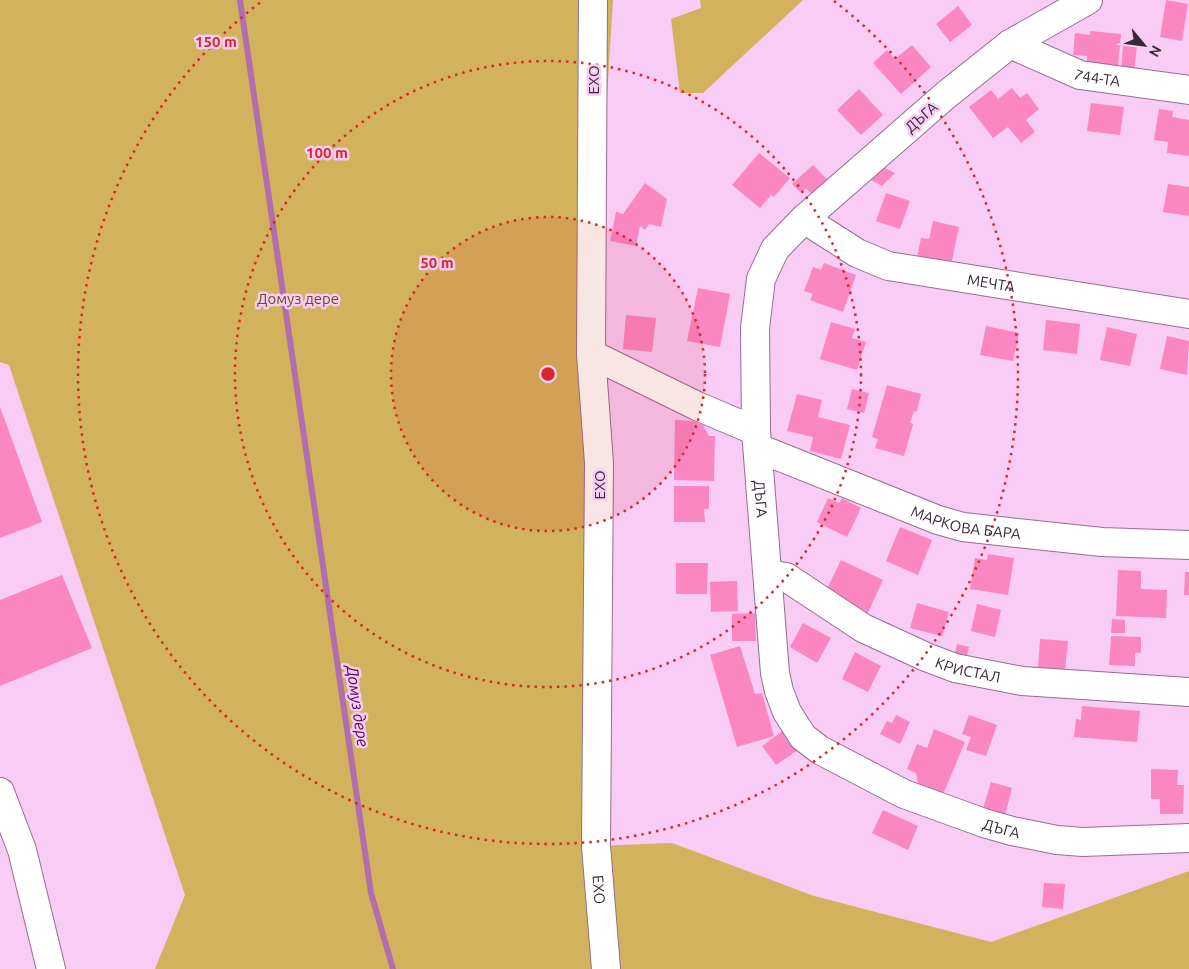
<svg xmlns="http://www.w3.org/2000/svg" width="1189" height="969" viewBox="0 0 1189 969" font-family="Ubuntu,sans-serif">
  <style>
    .green { fill: #d2b25c }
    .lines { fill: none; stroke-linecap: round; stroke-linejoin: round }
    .stream { stroke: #b26dae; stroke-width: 6 }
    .building { fill: #fa86c2 }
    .minor-casing { stroke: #956e92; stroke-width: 30 }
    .minor { stroke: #fff; stroke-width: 28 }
    .ring { fill: none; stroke: #d62828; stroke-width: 2.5; stroke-dasharray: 2.5 5 }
    .labels { text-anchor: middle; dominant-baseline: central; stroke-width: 5; stroke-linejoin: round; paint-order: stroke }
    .street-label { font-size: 15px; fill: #392837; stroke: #f8ccf4 }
    .park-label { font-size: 15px; fill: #63511c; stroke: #f8ccf4 }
    .water-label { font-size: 16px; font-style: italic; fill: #570056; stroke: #f8ccf4 }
    .centre { fill: #d62828; stroke: #f8ccf4; stroke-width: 2.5 }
    .ring-label { font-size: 15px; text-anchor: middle; font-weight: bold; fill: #d62828; stroke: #f8ccf4; stroke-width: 5; stroke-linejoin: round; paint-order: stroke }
  </style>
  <rect width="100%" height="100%" fill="#f8ccf4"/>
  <!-- green -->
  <path class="green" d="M0 0H613L591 354 596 846 672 843 814 896 991 942 1189 871V969H155L185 895 9 365 0 362Z
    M700 0H803L703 93H680L671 19 701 8Z"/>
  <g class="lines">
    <!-- stream -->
    <path class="stream" d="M240 0 371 893 393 969"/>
  </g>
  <!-- building -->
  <path class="building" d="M1166 0 1188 4 1182 41 1160 37Z
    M958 6 972 25 950 42 936 24Z
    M1090 31 1121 34 1118 66 1087 63V56L1073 55 1075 33 1090 35Z
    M1123 44 1137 45 1134 74 1121 72Z
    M912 45 931 67 901 94 873 63 887 50 895 59Z
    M1012 88 1020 98 1027 93 1039 109 1026 120 1035 132 1021 143 1008 127 993 138 969 107 991 90 998 99Z
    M859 89 883 115 861 135 837 110Z
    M1091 103 1124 107 1120 135 1087 131Z
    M1159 109 1173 111 1172 117 1189 120V156L1167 153 1168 142 1154 140Z
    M759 153 790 178 774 197 771 195 760 208 732 185Z
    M813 165 828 180 812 195 806 188 801 193 792 184Z
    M879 165 895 173 882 186 866 177Z
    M645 183 667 199 661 227 649 224 645 230 640 226 636 246 610 241 616 212 623 214Z
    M1168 184 1189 187V216L1163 212Z
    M886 193 910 201 900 229 876 221Z
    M933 221 959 227 951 265 917 257 921 238 929 239Z
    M824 263 856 275 843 312 810 300 813 294 804 291 813 267 821 270Z
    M698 288 730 294 720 347 687 341Z
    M626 315 656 318 652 352 623 349Z
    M1046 320 1080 324 1077 354 1043 350Z
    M831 322 855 329 852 338 866 342 857 370 820 359Z
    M986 326 1019 333 1013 361 980 355Z
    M1107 327 1137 334 1130 366 1100 360Z
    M1167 336 1189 341 1187 375 1160 369Z
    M887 385 921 394 917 411H914L910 423 913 424 904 456 875 448 878 439 872 437Z
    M852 389 869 393 864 413 847 409Z
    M797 394 822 400 818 417 850 425 841 459 810 451 813 437 787 431Z
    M0 407 42 522 0 538Z
    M675 420 692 421 703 425 709 436H715L714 481 674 480Z
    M674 486H709V509H704L705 522H674Z
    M828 498 839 503 842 498 861 508 847 537 817 522Z
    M900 527 932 540 918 575 886 561Z
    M988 554 1014 558 1008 595 970 589 975 558 987 560Z
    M841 560 883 580 866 617 823 597Z
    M676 563H708L707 594H676Z
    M1118 570 1141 571V589L1167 590 1166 618 1116 616Z
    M1185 572H1189V595H1184Z
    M62 575 92 648 0 686V600Z
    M737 581 738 611 711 612 710 582Z
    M917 603 949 612 942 636 910 628Z
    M977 604 1001 610 995 637 971 631Z
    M755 613 756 641H732V614Z
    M1112 619 1125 620V633H1111Z
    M803 623 831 638 817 663 790 647Z
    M1111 636 1141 637V653H1135V666L1109 665Z
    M1040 639 1068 641 1065 670 1038 668Z
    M957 644 969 647 965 665 953 662Z
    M740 646 755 694 762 693 774 736 737 747 710 655Z
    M855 652 881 666 868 692 842 679Z
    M1082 706 1140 711 1137 742 1074 737 1076 719 1081 720Z
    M896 715 910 722 900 744 880 734 887 721 892 723Z
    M969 715 997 725 986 756 966 750 971 737 962 734Z
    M934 729 965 742 942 797 919 788 916 773 907 769 917 744 927 748Z
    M784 730 798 750 776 765 762 746Z
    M1151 769 1178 770 1177 785H1184L1183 814H1160V799H1151Z
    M991 782 1012 788 1004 819 982 812Z
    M883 810 918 826 908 850 872 833Z
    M1044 883 1065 884 1063 909 1042 907Z"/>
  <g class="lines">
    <defs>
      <g id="minor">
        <path id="s1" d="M593 0 591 354 599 463 596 846 606 969"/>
        <path id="s2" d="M1088 0 1010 44 946 95 804 219 775 249 761 279 755 328 756 431 775 673 779 691 787 712 803 737 820 750 904 794 984 823 1012 831 1057 840 1083 842 1189 838"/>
        <path id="s3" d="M1010 44 1080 75 1189 90"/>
        <path id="s4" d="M804 219 857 253 888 266 1189 314"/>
        <path d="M591 354 697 406 756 431"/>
        <path id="s5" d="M758 448 938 520 963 527 1008 532 1102 542 1189 545"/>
        <path id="s6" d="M768 574 786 577 863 628 926 657 955 668 1022 681 1189 692"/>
        <path d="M0 792 22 850 51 969"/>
      </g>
    </defs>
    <!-- minor casing -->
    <use href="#minor" class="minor-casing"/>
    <!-- minor -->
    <use href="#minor" class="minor"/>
  </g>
  <!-- distance rings -->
  <circle cx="548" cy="374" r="157" fill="#d62828" fill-opacity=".12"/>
  <g class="ring">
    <circle cx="548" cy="374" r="157"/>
    <circle cx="548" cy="374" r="313"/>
    <path d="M834 1A470 470 0 1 1 262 1"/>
  </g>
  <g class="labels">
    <!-- street labels -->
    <g class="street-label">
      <text stroke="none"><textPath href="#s3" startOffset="94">744-ТА</textPath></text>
      <text transform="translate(593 80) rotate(-90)">ЕХО</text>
      <text transform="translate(921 117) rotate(-41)">ДЪГА</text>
      <text stroke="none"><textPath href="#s4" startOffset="201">МЕЧТА</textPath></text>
      <text transform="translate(599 485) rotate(-90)">ЕХО</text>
      <text stroke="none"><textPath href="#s2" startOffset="655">ДЪГА</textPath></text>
      <text stroke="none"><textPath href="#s5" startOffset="222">МАРКОВА БАРА</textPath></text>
      <text stroke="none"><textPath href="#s6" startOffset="224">КРИСТАЛ</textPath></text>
      <text stroke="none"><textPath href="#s2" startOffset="1120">ДЪГА</textPath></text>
      <text stroke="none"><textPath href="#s1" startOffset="890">ЕХО</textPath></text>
    </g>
    <!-- park labels -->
    <g class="park-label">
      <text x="298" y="298">Домуз дере</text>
    </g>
    <!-- water labels -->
    <g class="water-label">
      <text transform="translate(358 706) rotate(82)">Домуз дере</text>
    </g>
  </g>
  <circle cx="548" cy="374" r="8" class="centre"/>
  <g class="ring-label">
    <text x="216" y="47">150 m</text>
    <text x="327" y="158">100 m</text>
    <text x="437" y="268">50 m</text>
  </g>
  <!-- north arrow -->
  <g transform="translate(1144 45) rotate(119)" stroke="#f8ccf4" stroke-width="4" paint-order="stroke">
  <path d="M0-4L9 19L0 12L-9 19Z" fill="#392837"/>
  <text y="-8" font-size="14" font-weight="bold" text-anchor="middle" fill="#392837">N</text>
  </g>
</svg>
